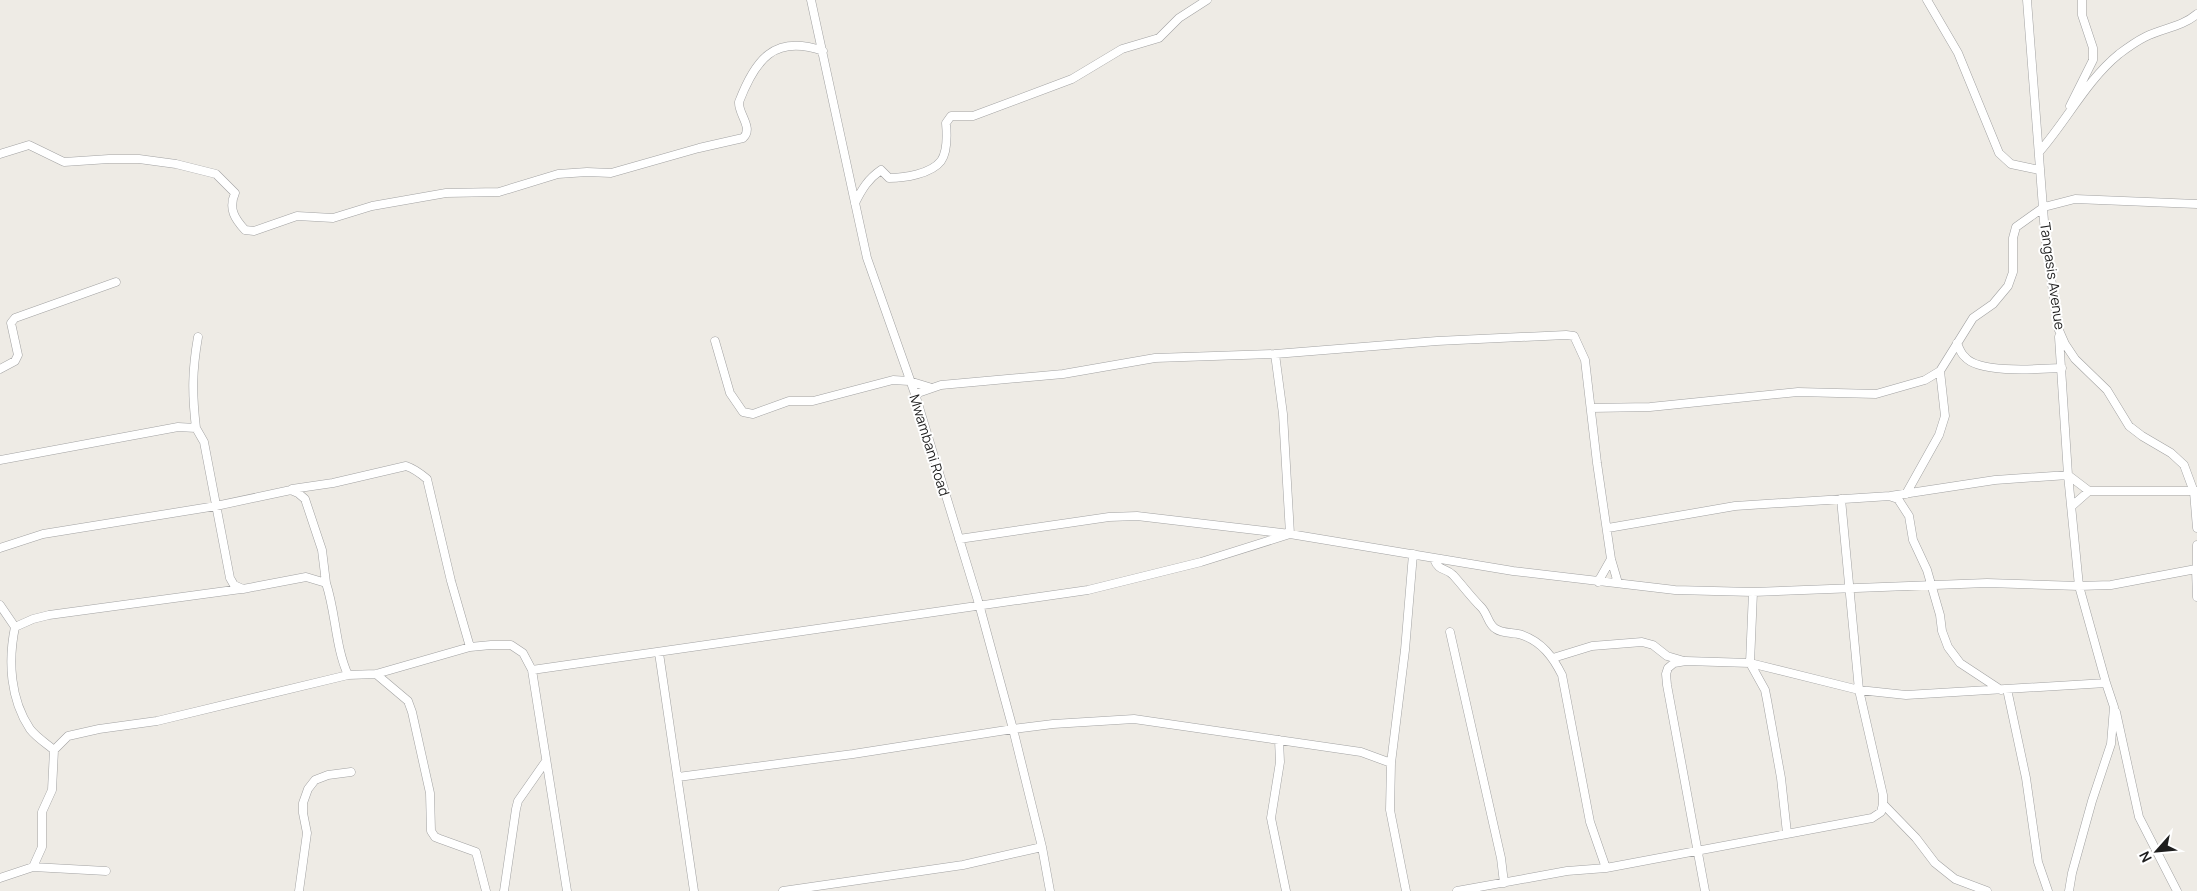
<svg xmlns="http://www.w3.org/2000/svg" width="2197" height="891" viewBox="0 0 2197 891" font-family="Manrope,sans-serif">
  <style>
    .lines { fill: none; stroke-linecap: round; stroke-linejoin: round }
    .street-casing { stroke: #a2a2a2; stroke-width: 9 }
    .street { stroke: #fff; stroke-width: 8 }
    .labels { text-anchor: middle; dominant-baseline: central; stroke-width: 4; stroke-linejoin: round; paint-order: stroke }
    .street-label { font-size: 14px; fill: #1e1e1e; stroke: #fff }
  </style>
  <rect width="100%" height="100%" fill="#eeebe5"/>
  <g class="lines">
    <defs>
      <path id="street" d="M811 0 867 258 915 394 979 604 1013 729 1042 847 1050 891
        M1927 0 1958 53 1999 153 2011 164 2039 170
        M2027 0 2045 234 2058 328 2065 344 2075 359 2107 390 2129 426 2142 436 2171 453 2184 465 2194 492 2197 528
        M2070 106 2093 60V48L2082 15V0
        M2040 151C2067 120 2087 80 2119 54 2127 48 2137 41 2145 37 2163 28 2182 27 2197 14
        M0 154 29 145 64 162 109 159H139L176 164 216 174 235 193C228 209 235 219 245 230L254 231 297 216 333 218 372 206 446 193 499 192 558 174 587 172 611 173 699 148 743 138C754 128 738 114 739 102 755 60 774 34 823 51
        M855 203C862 189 868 179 881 170L889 178C904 178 931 174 941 161 948 151 947 134 946 123L951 116H973L1072 79 1122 49 1159 38 1179 18 1207 0
        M2059 337 2068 475 2079 586 2106 683 2114 707 2111 744 2092 801 2072 873 2069 891
        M715 341 730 393 743 412 753 414 789 401H813L893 380 909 381 932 388
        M1957 343C1959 348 1961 354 1965 357 1979 374 2040 369 2062 368
        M0 369 15 361 18 355 11 323 15 318 116 282
        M915 394 941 385 1063 374 1155 358 1275 354 1437 341 1566 335 1574 336 1585 360 1597 463 1611 559 1618 583
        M1591 408 1650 407 1798 392 1876 394 1925 380 1940 371
        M196 428C192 394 192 371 198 337
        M0 460 178 427 196 428 204 442 230 578 234 585 243 589 306 577 326 583C336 613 335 646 348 675L376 674 470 647 491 645H511L523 653 532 670 567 891
        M292 489 333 483 406 466C415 469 420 473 427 479L451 581 470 647
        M1906 494 1939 435 1945 416 1940 371 1973 318 1993 304 2008 286 2013 272V238L2016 227 2044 207 2075 199 2197 204
        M1892 497 1898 499 1909 516 1913 540 1927 570 1940 615 1942 631 1948 647 1960 663 2001 690
        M2072 506 2089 491
        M1608 528 1735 506 1890 496 1995 480 2068 475 2089 491H2197
        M959 539 1109 517 1137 516 1290 534 1283 414 1275 354
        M2197 545V571
        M0 548 43 534 216 506 291 490 298 493 305 499 322 550 326 583
        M1434 559C1439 572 1445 567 1453 575 1463 586 1471 597 1481 607 1488 614 1488 625 1496 629 1503 634 1514 632 1522 635 1542 642 1553 657 1562 675L1590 822 1606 868
        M1598 582 1611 559
        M1753 592 1750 663 1765 690 1767 700 1781 778 1787 833
        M0 605 15 627C8 661 10 699 30 729 36 737 47 744 54 750L52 790 42 812V847L33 867
        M15 627 33 619 49 615 241 589
        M1450 632 1501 858 1504 883
        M659 653 694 891
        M1553 658 1592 646 1642 642 1653 645 1667 656 1684 661
        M532 670 1088 590 1201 562 1290 534 1513 571 1675 590 1753 592 1987 583 2079 586 2111 585 2196 569 2197 597
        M376 674 408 701 412 712 430 793 431 831 435 837 440 839 476 852 486 891
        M2007 689 2026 778 2038 862 2048 891
        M2116 712 2139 817 2177 891
        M1279 740 1280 762 1271 818 1286 891
        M54 750 68 736 99 729 157 721 348 675
        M1391 763 1405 650 1413 554
        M678 777 853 754 1013 729 1053 724 1134 719 1361 752 1391 763 1390 810 1406 891
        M1883 804 1916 838 1935 863 1955 879 1987 891
        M0 878 33 867 106 871
        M299 891 307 833 303 813V803L308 789 315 780 328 775 351 772
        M504 891 516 809 518 801 546 761
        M783 891 963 865 1042 847
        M1457 891 1567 871 1606 868 1872 818 1881 812 1883 804V795L1859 690 1841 499
        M1705 891 1667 685 1666 674 1668 668 1674 663 1686 661 1750 663 1859 690 1906 695 2106 683"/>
    </defs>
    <!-- street casing -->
    <use href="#street" class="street-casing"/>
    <!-- street -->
    <use href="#street" class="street"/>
  </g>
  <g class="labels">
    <!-- street labels -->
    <g class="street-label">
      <text transform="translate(2053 276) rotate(82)">Tangasis Avenue</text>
      <text transform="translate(930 445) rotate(73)">Mwambani Road</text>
    </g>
  </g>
  <!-- north arrow -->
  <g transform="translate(2157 851) rotate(243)" stroke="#ffffff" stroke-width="4" paint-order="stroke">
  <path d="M0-4L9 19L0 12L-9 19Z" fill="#1e1e1e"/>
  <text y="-8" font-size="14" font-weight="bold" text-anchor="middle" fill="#1e1e1e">N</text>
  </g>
</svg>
